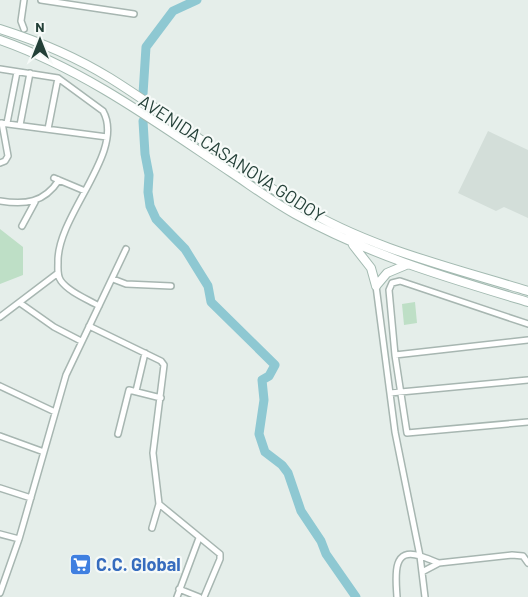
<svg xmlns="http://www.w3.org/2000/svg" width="528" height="597" viewBox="0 0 528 597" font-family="Barlow,sans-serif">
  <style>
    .built { fill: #d3ded9 }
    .green { fill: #bedfc6 }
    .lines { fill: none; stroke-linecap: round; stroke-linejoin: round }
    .stream { stroke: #8ec8d2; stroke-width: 1 }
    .river { stroke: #8ec8d2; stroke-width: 9 }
    .street-casing { stroke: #a7b6b1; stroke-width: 8 }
    .secondary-casing { stroke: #a3bab1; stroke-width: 10 }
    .street { stroke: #fff; stroke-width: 5 }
    .secondary { stroke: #fff; stroke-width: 8 }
    .labels { text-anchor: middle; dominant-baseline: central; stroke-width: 4.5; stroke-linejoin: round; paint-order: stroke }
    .street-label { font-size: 18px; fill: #244038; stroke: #f6faf8 }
    .shop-label { font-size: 18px; font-weight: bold; fill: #366cbe; stroke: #f6faf8; text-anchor: start }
  </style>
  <rect width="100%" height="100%" fill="#e5eeea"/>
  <!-- built -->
  <path class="built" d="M488 131 528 150V218L504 207 496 211 458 193Z"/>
  <!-- green -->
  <path class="green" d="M0 229 23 247V275L0 284Z
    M415 302 417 323 404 325 402 304Z"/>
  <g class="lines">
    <!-- stream -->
    <path class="stream" d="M143 107V108"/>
    <!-- river -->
    <path class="river" d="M143 94 146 47 173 11 197 0
      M143 121 145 154 149 175 148 192 150 206 156 219 185 249 208 286 211 302 275 365 269 376 262 380 264 400 259 434 265 452 282 465 288 473 301 511 321 541 326 554 356 597"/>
    <defs>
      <path id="street" d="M41 0 134 14
        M24 29 21 21 24 0
        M0 69 58 78 103 111C126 152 57 215 58 262 58 269 57 276 61 281 69 292 87 299 99 306
        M0 123 107 137
        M7 123 17 72
        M20 125 30 73
        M48 129 58 78
        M0 163 5 161 8 156 2 123
        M54 178 85 191
        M0 201C25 205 44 203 59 180
        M22 226 35 202
        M113 279 126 284 171 286
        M376 286 395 432 420 556 425 597
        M20 303 54 327 81 341
        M0 317 58 273
        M528 324 400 281 392 283 389 290 395 355 407 433 528 422
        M89 326 161 361 164 365 153 453 159 504 152 528
        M395 355 528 340
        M0 386 55 412
        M136 391 145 353
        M390 393 528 380
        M118 434 129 390 161 398
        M0 436 44 452
        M0 488 31 498
        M159 504 220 554V559L204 597
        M0 534 19 539
        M422 572 439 563 512 555 523 556 528 563
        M179 589 199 597
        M0 593 19 539 66 375 126 249
        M177 597 199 538
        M397 597C396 579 391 546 420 556 427 558 433 561 439 563"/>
      <path id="secondary" d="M0 29C38 41 76 57 110 78 174 118 234 166 298 205 368 248 450 267 528 291
        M0 40C85 70 157 123 232 173 253 187 273 202 295 214 372 256 445 277 528 302
        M353 245 371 268 376 286
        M376 286 387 273 406 265"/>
    </defs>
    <!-- street casing -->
    <use href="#street" class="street-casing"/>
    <!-- secondary casing -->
    <use href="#secondary" class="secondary-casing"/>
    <!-- street -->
    <use href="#street" class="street"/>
    <!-- secondary -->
    <use href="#secondary" class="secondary"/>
  </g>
  <!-- icons -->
  <defs>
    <symbol id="supermarket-square" viewBox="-11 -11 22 22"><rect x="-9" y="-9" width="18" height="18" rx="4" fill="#3f7fe0" stroke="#f6faf8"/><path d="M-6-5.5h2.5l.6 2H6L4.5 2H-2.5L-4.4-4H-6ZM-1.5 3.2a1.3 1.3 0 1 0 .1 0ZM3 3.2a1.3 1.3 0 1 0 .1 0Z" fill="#fff"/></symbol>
  </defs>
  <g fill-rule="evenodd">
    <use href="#supermarket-square" x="68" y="552" width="25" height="25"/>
  </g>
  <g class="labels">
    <!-- street labels -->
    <g class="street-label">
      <text transform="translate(232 158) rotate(33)">AVENIDA CASANOVA GODOY</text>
    </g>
    <!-- shop labels -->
    <g class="shop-label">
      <text x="96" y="564">C.C. Global</text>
    </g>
  </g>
  <!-- north arrow -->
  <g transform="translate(40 40)" stroke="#f6faf8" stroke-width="4" paint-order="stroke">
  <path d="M0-4L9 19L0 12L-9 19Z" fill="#244038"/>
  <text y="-8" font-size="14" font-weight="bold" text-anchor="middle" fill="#244038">N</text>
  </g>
</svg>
